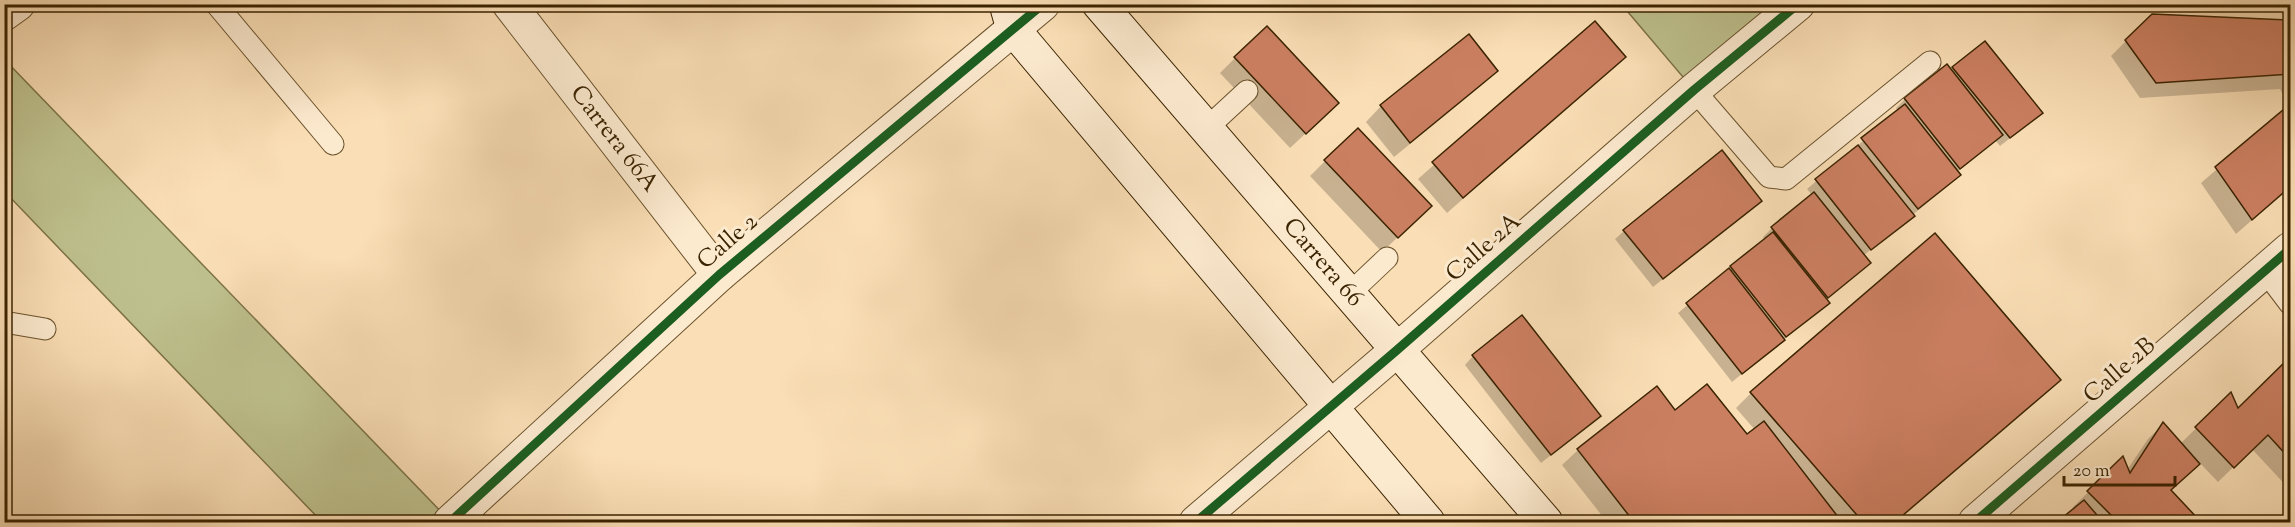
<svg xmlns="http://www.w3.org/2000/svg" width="2295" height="527" viewBox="0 0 2295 527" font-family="'Sorts Mill Goudy',serif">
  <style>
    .green { fill: #bec18e; stroke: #7c7247; stroke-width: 1.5 }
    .shadow { fill: #0003 }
    .building { fill: #cb7f61; stroke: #3a2300; stroke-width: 1.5 }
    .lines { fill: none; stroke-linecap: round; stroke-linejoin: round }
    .lane-casing { stroke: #6a522d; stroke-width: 23 }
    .street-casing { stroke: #6a522d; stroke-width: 35 }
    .secondary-casing { stroke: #3a2300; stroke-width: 35 }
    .lane { stroke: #fceacf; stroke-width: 21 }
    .street { stroke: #fceacf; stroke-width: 33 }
    .secondary { stroke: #fceacf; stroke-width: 33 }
    .cycleway-casing { stroke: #fceacf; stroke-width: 13 }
    .cycleway { stroke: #1b5e20; stroke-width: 9 }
    .labels { text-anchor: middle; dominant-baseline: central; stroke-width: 6; stroke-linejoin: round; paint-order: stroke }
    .street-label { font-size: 24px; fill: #3a2300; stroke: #fceacf }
  </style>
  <rect width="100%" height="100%" fill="#fadeb5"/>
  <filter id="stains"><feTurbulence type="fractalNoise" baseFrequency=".00333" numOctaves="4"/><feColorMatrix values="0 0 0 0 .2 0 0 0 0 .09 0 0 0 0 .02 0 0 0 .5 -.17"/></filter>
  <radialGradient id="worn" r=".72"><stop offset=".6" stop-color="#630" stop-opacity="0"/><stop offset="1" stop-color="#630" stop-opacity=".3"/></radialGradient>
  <!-- green -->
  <path class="green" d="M1622 5H1798L1694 90Z
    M4 59 451 522H322L5 192Z"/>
  <!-- shadow -->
  <path class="shadow" d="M2152 15 2290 21V187L2236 234 2201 183 2289 107 2280 89 2140 98 2111 56Z
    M1595 23 1624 57 1447 213 1418 179Z
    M1468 36 1496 71 1481 86 1394 157 1366 122 1381 106Z
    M1235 58 1322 118 1290 148 1220 73Z
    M1953 68 2032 121 2000 146 1996 141 1957 172 1959 175 1950 184 1863 256 1869 263 1825 300 1819 311 1732 382 1678 313 1765 240 1763 237 1772 228 1813 196 1807 189 1898 111 1896 108 1905 99Z
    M1325 161 1415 221 1382 252 1310 176Z
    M1751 209 1653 287 1615 239 1624 231Z
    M1473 356 1590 424 1541 463 1465 365Z
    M2287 362 2290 366V490L2252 449 2218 482 2199 462 2170 491 2199 522H2059L2075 509 2073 507 2122 459 2127 470 2148 439 2163 424 2180 444 2231 394 2238 411Z
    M2059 380 1895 522H1607L1562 465 1578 450 1675 412 1747 437 1755 430 1736 408 1751 393Z"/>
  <!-- building -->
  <path class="building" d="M2152 14 2290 20V74L2156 83 2125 40Z
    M1595 21 1626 57 1463 198 1432 162Z
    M1267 26 1339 103 1306 134 1234 57Z
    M1469 34 1498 71 1410 143 1380 105Z
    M1985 41 2043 113 2010 138 1952 67Z
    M1947 64 2003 135 1960 169 1904 98Z
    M1905 104 1961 175 1918 209 1861 138Z
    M2290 104V187L2252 220 2215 167Z
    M1358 128 1432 206 1398 238 1324 160Z
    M1858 145 1915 216 1871 250 1815 179Z
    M1722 150 1762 201 1663 279 1623 230Z
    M1814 192 1871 263 1828 298 1771 227Z
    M1773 232 1830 303 1786 337 1730 266Z
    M1935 233 2061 380 1895 522H1863L1750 392Z
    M1729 268 1785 340 1742 374 1686 303Z
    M1522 315 1601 416 1551 455 1472 355Z
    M2287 360 2290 364V459L2268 435 2234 468 2195 427 2231 392 2238 408Z
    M1707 384 1747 434 1764 421 1842 522H1634L1577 449 1657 386 1675 410Z
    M2163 422 2200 464 2171 490 2201 522H2118L2087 491 2123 456 2130 473Z
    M2084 500 2103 522H2057Z"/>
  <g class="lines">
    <defs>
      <path id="lane" d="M216 4 333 144
        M1694 90 1769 177 1786 179 1930 62
        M1207 128 1247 91
        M2265 271 2290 304
        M1350 293 1387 258
        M4 322 45 329"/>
      <g id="street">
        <path id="s1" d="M509 4 719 275"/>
        <path d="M4 14 18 4"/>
        <path d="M450 522 719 275 1043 4"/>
        <path d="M1196 522 1397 350 1694 90 1798 4"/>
        <path d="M1975 522 2290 249"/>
      </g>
      <g id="secondary">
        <path d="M1006 4 1013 29 1428 522"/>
        <path id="s2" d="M1099 4 1546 522"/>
      </g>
    </defs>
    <!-- lane casing -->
    <use href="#lane" class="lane-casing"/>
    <!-- street casing -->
    <use href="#street" class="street-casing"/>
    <!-- secondary casing -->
    <use href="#secondary" class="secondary-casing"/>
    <!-- lane -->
    <use href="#lane" class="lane"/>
    <!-- street -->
    <use href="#street" class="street"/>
    <!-- secondary -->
    <use href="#secondary" class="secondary"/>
    <defs>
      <path id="cycleway" d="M450 522 719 275 1043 4
        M1196 522 1397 350 1694 90 1798 4
        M1975 522 2290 249"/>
    </defs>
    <!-- cycleway casing -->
    <use href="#cycleway" class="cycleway-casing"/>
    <!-- cycleway -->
    <use href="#cycleway" class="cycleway"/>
  </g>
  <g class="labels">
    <!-- street labels -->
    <g class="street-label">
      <text stroke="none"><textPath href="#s1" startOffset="171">Carrera 66A</textPath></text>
      <text transform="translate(728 242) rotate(-41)">Calle 2</text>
      <text transform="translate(1484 248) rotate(-41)">Calle 2A</text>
      <text stroke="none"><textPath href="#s2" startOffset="342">Carrera 66</textPath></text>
      <text transform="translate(2120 371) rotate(-41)">Calle 2B</text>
    </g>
  </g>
  <!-- margin -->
  <rect width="2295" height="527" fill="none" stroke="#fadeb5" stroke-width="24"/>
  <rect x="6" y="6" width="2283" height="515" fill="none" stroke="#3a2300" stroke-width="3"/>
  <rect x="12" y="12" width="2271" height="503" fill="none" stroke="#3a2300" stroke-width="1.5"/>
  <!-- scale -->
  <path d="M2064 476v9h111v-9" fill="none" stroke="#3a2300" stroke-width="3"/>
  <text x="2073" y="476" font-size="18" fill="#3a2300" stroke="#fceacf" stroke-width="4.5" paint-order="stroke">20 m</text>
  <rect width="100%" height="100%" filter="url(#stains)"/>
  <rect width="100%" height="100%" fill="url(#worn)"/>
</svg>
